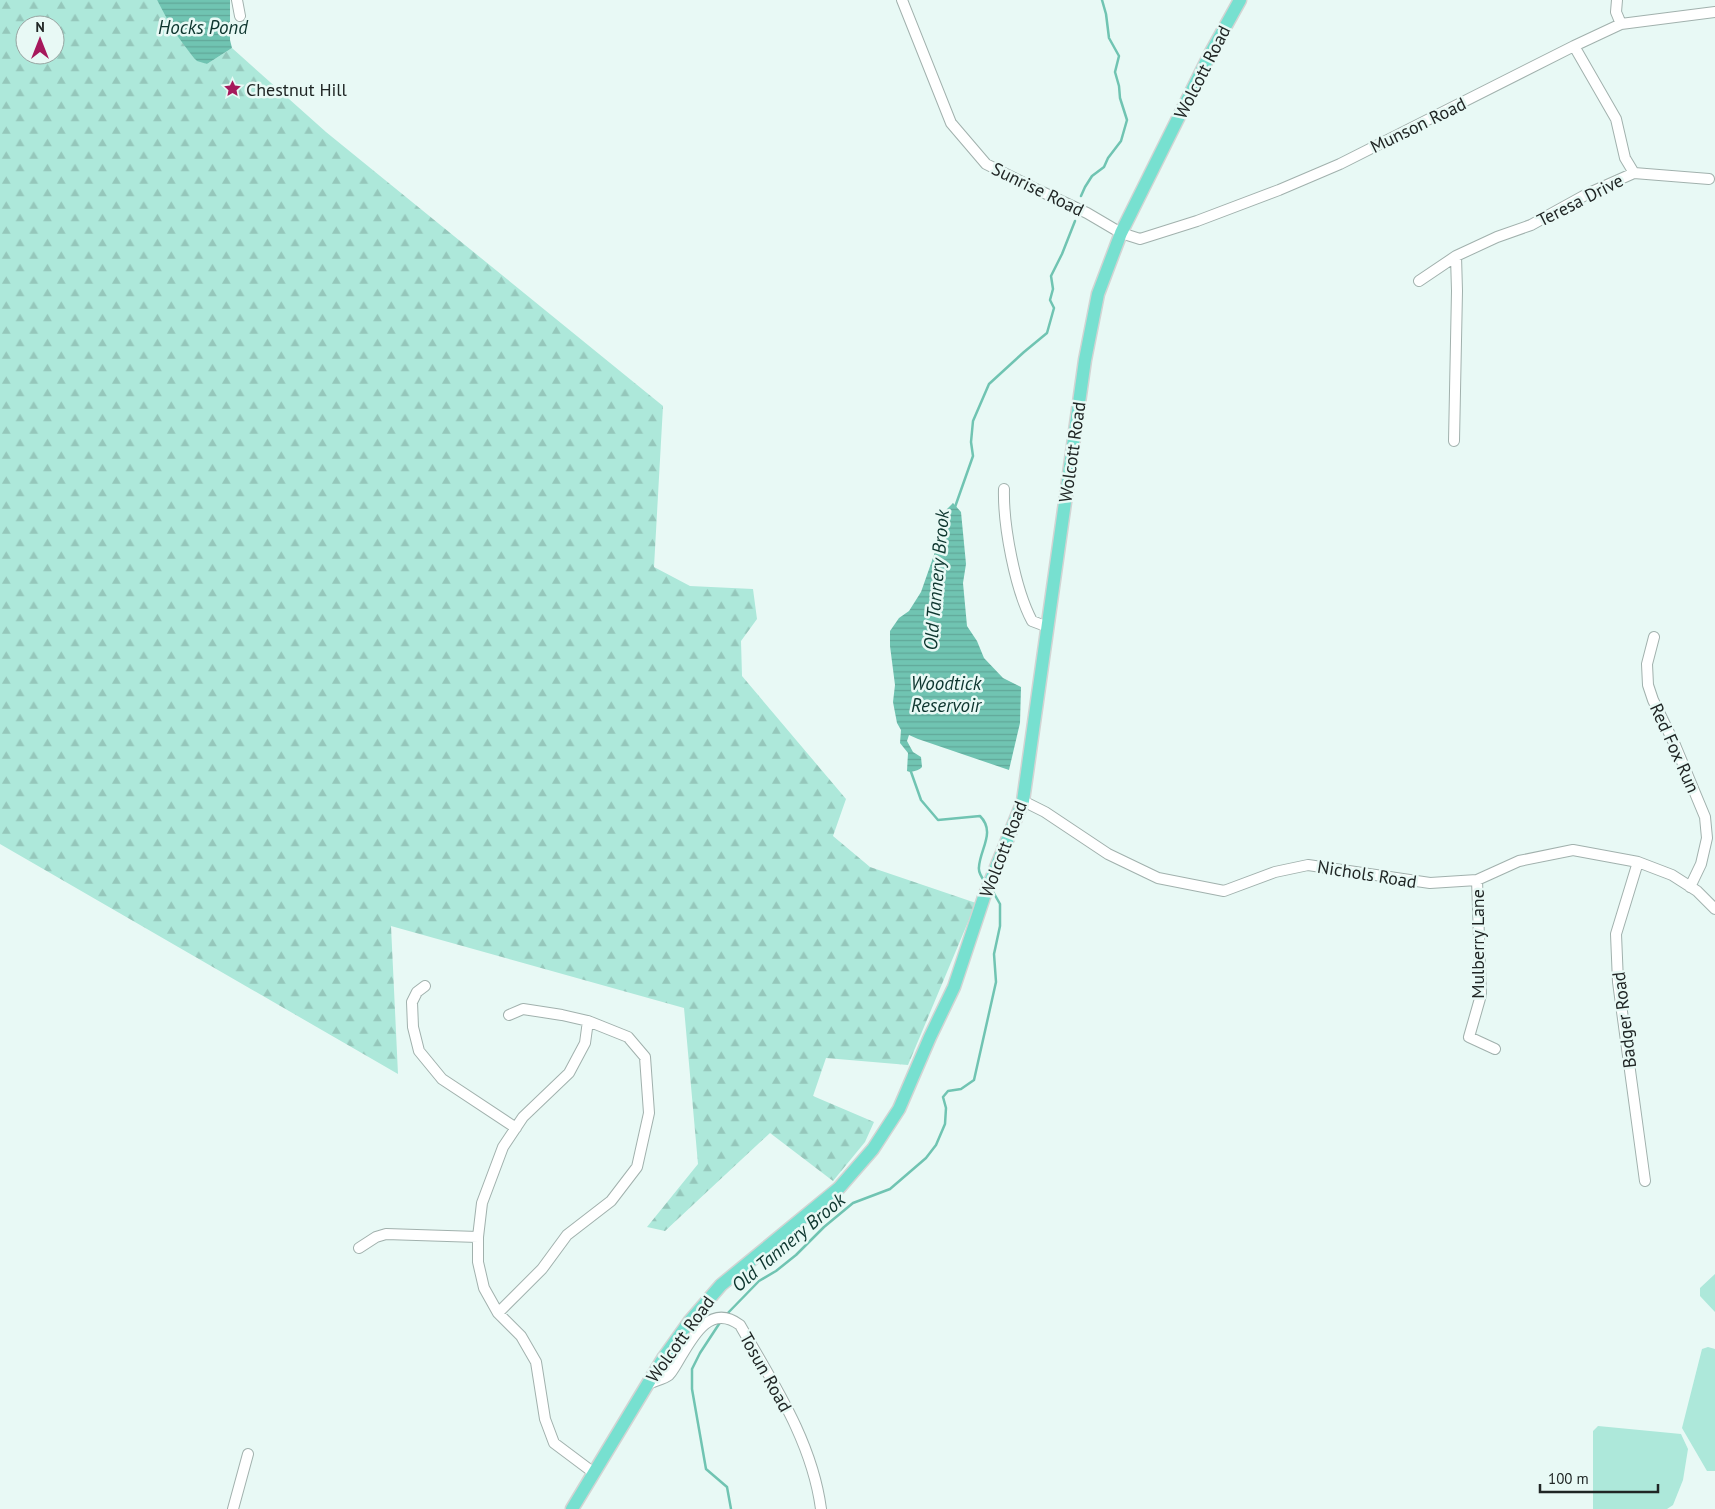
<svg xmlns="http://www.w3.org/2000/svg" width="1715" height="1509" viewBox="0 0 1715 1509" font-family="'PT Sans',sans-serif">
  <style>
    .forest { fill: url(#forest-firs); fill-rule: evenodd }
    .pitch { fill: #ade8da }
    .water { fill: url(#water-rules) }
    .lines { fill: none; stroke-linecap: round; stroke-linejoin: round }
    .stream { stroke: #70c4b2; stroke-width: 2.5 }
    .minor-casing { stroke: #a1b1ad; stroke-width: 12 }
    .major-casing { stroke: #d2d4d3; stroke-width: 15 }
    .minor { stroke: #fff; stroke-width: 10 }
    .major { stroke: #77e0d0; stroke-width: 12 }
    .labels { text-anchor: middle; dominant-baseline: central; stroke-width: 5; stroke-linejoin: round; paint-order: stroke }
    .street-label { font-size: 18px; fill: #202625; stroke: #e8f9f5 }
    .poi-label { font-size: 18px; fill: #202625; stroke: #e8f9f5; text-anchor: start }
    .water-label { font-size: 19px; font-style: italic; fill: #0d352e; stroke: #e8f9f5 }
  </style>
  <defs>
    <pattern id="forest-firs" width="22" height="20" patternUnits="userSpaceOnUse" patternTransform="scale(1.25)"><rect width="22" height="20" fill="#ade8da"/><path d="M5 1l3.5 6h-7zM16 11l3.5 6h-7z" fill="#95c7bb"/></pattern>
    <pattern id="water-rules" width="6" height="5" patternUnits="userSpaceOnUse" patternTransform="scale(1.25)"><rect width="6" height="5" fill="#70c4b2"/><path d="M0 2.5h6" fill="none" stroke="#61a899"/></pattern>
  </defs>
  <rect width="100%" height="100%" fill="#e8f9f5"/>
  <!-- forest -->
  <path class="forest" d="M0 0H157L193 57 207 64 232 48 326 132 663 406 654 567 690 586 753 589 757 619 741 641 742 676 846 799 833 836 870 867 976 903 908 1065 826 1058 813 1096 874 1122 865 1142 833 1181 770 1133 665 1231 647 1227 698 1164 684 1008 391 926 398 1074 0 844ZM25 25H55V55H25Z"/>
  <!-- pitch -->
  <path class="pitch" d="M1715 1274V1312L1700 1296V1288Z
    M1708 1347 1715 1349V1471H1707L1682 1428 1702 1349Z
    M1598 1426 1681 1434 1688 1449 1683 1480 1673 1505 1667 1509H1593V1431Z"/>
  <!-- water -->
  <path class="water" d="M157 0H230V40L232 48 207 64 197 61 193 57 173 30Z
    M953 503 961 512 966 564 963 583 967 626 977 641 984 658 1003 678 1021 687 1020 723 1009 770 918 739 909 735 907 741 913 752 921 757 922 767C920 770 911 773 907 771L908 753 900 743 901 730 897 723 893 702 895 685 890 646V631L899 618 909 611 921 592 934 555 947 509Z"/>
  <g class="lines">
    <!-- stream -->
    <path class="stream" d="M1081 196 1085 187 1092 176 1104 167 1108 158 1121 141 1127 120 1120 98 1119 86 1115 72 1119 56 1109 38 1106 14 1102 0
      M955 507 973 456 971 442 973 421 989 384 1024 352 1047 333 1054 308 1050 300 1053 289 1051 276 1062 254 1075 221
      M910 769 921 800 938 820 980 816C996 832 980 849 979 867 978 872 982 878 985 882
      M724 1317 759 1281 776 1271 796 1255 824 1227 853 1203 890 1189 926 1158 936 1145 945 1124 946 1108 943 1097 948 1091 961 1089 974 1080 996 982 994 954 1000 926V904L992 890
      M721 1321 700 1353 692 1369V1389L706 1469 727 1487 731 1509"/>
    <defs>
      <path id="minor" d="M237 0 240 16
        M902 0 951 123 986 164 1038 190 1087 213 1121 233 1140 239 1197 221 1279 190 1340 164 1574 46 1621 24 1715 12
        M1617 0 1616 12 1621 24
        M1574 46 1616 119 1625 158 1634 173
        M1419 281 1456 256 1497 237 1531 225 1589 193 1634 173 1709 179
        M1454 441 1457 291 1456 256
        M1004 489C1003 525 1015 589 1032 621L1048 627
        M1654 637 1647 664 1648 685 1653 700 1675 745 1705 817 1707 838 1701 864 1690 887
        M1023 801 1045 812 1108 854 1158 878 1224 891 1275 872 1308 865 1430 883 1477 880 1519 861 1573 850 1638 862 1672 875 1697 891 1715 909
        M1638 862 1616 934 1618 982 1645 1181
        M1477 880 1481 995 1469 1037 1495 1049
        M425 986 417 992 412 1002 413 1027 419 1051 442 1079 516 1128
        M588 1021 585 1043 569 1073 523 1117 503 1147 482 1203 478 1237V1262L484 1288 498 1313 521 1336 536 1362 545 1419 554 1443 594 1473
        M359 1248 376 1237 386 1234 478 1237
        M498 1313 542 1269 567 1235 611 1201 637 1167 649 1113 645 1057 628 1037 588 1021 562 1015 523 1009 509 1015
        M648 1384C654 1381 664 1379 669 1375 672 1372 674 1368 676 1365 690 1342 708 1301 740 1325 773 1383 812 1441 821 1509
        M233 1509 248 1454"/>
      <path id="major" d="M572 1509 664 1357 689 1322 721 1285 839 1188 873 1149 899 1109 930 1037 954 987 984 897 1023 801 1085 360 1098 294 1121 233 1209 56 1240 0"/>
    </defs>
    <!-- minor casing -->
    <use href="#minor" class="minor-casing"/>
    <!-- major casing -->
    <use href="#major" class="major-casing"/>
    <!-- minor -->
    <use href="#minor" class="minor"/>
    <!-- major -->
    <use href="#major" class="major"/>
  </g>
  <!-- icons -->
  <defs>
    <symbol id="sight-bare" viewBox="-9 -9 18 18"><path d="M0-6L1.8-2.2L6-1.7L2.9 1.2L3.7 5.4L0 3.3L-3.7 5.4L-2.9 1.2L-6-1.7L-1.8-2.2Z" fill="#a6195c" stroke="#e8f9f5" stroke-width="2.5" paint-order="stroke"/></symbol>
  </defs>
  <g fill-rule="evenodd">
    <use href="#sight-bare" x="220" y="76" width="25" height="25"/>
  </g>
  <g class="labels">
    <!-- street labels -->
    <g class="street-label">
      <text transform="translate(1202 72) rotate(-63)">Wolcott Road</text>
      <text transform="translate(1418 125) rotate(-26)">Munson Road</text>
      <text transform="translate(1038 189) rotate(26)">Sunrise Road</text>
      <text transform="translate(1580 200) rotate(-27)">Teresa Drive</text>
      <text transform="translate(1072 452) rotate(-82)">Wolcott Road</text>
      <text transform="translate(1675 748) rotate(66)">Red Fox Run</text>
      <text transform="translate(1003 849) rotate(-69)">Wolcott Road</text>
      <text transform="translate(1367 874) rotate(9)">Nichols Road</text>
      <text transform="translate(1477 944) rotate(-90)">Mulberry Lane</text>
      <text transform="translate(1624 1020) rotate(-97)">Badger Road</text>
      <text transform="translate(680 1339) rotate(-54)">Wolcott Road</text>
      <text transform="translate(766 1372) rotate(61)">Tosun Road</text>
    </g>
    <!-- poi labels -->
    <g class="poi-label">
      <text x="246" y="89">Chestnut Hill</text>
    </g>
    <!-- water labels -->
    <g class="water-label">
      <text x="203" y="27">Hocks Pond</text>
      <text transform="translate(936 580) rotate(-85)">Old Tannery Brook</text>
      <text x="946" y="683">Woodtick<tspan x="946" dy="22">Reservoir</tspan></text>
      <text transform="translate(788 1242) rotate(-40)">Old Tannery Brook</text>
    </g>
  </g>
  <!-- north arrow -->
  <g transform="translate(40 40)"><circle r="24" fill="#e8f9f5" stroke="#98a5a2"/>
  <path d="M0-4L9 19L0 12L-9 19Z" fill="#a6195c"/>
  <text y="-8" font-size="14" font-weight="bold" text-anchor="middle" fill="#202625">N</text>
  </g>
  <!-- scale -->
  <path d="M1540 1484v8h118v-8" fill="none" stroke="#202625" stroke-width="2.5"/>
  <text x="1548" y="1484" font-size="15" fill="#202625" stroke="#e8f9f5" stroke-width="4" paint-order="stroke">100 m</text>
</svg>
